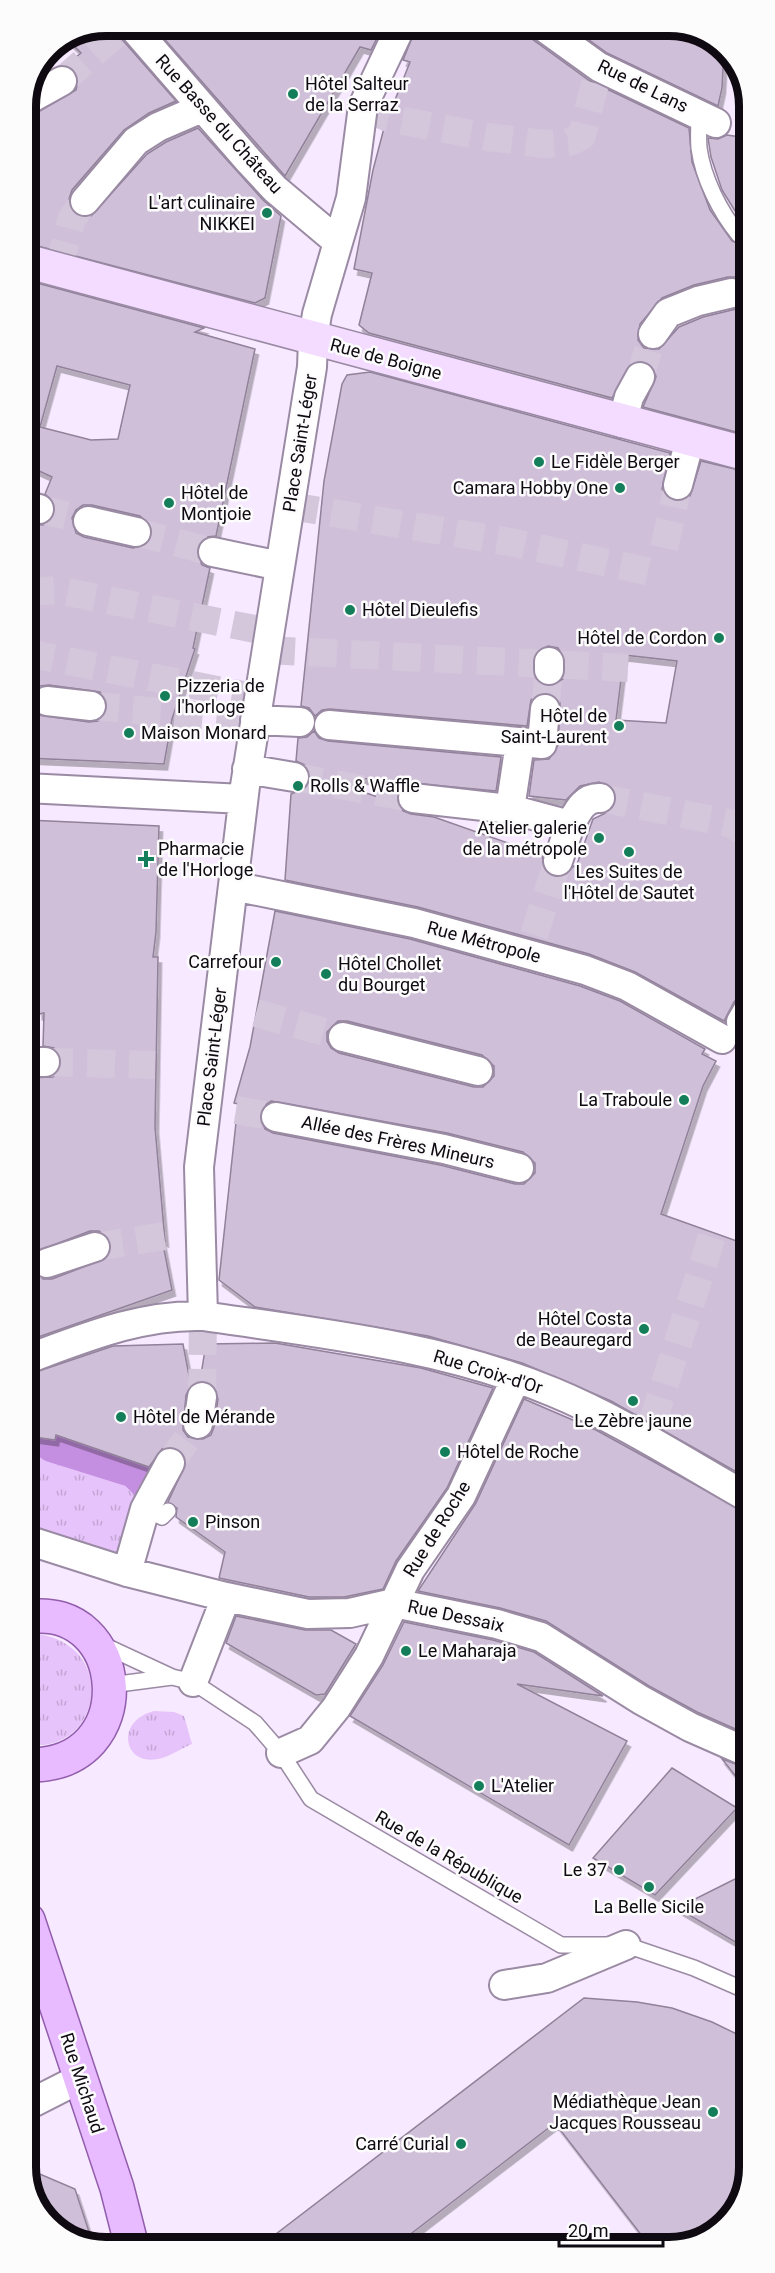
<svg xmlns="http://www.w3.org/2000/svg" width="775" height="2273" viewBox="0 0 775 2273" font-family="Roboto,sans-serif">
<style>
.grass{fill:url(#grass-tufts)}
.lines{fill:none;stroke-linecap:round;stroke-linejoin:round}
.canal{stroke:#c58fe1;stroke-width:36}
.building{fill:#d0bfd9;stroke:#918199;stroke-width:1.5;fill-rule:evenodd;filter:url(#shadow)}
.street-tunnel{stroke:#d4c7db;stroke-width:28;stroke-dasharray:28 14;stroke-linecap:butt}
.lane-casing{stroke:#9a8aa3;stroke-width:18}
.street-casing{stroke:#9a8aa3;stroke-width:32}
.secondary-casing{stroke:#9a8aa3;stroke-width:36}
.primary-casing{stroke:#925eac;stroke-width:36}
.lane{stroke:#fff;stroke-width:15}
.street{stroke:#fff;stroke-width:28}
.secondary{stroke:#f3dcff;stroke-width:33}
.primary{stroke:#e8baff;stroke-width:33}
.poi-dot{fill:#137e59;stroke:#fcfcfc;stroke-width:2}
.labels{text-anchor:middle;stroke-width:5;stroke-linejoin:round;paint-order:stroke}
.poi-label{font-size:18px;fill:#0f0912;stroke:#fcfcfc;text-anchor:start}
.street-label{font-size:18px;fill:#0f0912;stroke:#fcfcfc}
.rim{fill:none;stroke:#0f0912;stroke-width:8}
</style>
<defs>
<pattern id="grass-tufts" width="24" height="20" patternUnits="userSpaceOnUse" patternTransform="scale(1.5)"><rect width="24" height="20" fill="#e6c3fa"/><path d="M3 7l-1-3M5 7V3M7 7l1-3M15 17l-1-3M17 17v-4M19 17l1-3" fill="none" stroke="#c4a6d5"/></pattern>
<filter id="shadow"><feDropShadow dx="3.5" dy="6" stdDeviation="0" flood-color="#0004"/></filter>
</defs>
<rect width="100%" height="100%" fill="#f7e9ff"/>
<path class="grass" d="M39,1445L132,1476L144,1488L121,1559L39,1532L27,1525V1467Z
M39,1634C122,1649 98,1756 28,1744V1635Z
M154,1711L174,1712L184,1716L192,1744C182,1748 169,1757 158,1759C123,1766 115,1721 154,1711Z"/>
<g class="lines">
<path class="canal" d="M52,1444L135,1470L146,1481"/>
</g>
<path class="building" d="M106,26H116L120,37L176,101L149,113L124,130L72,190L69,199L70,207L81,217L91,216L147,154L166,142L198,128L263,200L281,216L265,298L255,303L26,243V119L76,90L78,82L77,74L66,65L81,53L69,41Z
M153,26H383L371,50L360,47L285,176Z
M417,26H526L532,39L590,81L689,128L692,162L710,210L732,241L740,245L747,240V287L737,277H728L694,285L662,298L640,324L638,340L644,348L659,349L679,327L703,317L736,309L747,299V435L643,407L656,377L654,368L647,362L639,361L631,363L612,398L369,333L359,325L372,273L354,269L373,170L389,109L391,110L410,62L403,60Z
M570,26H674L722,45L724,49L722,88L718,106L607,53Z
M727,135L747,138V230L722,190L711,157L708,138L718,139Z
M26,280L204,328L195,332L255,349L216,536L207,537L197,548L198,558L202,565L210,568L193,648L195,649L172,719L164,764L26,758V539L33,524L43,525L51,520L55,505L45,494L52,477L26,465ZM57,366L130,385L118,439L91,440L40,427ZM83,505H92L140,516L152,527V536L148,544L133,548L84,537L76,533L72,518L76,510ZM49,685L100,692L106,700L105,715L98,721L89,722L38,715L32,707L31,699L40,686Z
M370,372L670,453L662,489L667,497L674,501H683L690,496L701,461L747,472L748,988L734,1002L724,1021L635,972L589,954L418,907L285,880L291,794L306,788L310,779L305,765L296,761L298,738L307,737L314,731L319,738L328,741L501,757L496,791L348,777L346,786L398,804L403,811L411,814L434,817L542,855L545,871L553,877H562L574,866L576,867L593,819L610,811L616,798L613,788L599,782L580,786L566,800L529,796L534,760L549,759L558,745L560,703L555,696L547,693L539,694L531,700L527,726L330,709L322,710L315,716L309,708L301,706L324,481L342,384L347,375ZM548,646L558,648L566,662L563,679L550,686L540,684L532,670L535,653ZM624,655L677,661L666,723L616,720Z
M27,820L159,826L156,932L153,957H158L155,1127L165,1241L162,1239L172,1290L27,1341V1078L53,1077L60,1070L61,1061L54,1048L43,1046L44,1013L39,1014L36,985H32V956H27ZM90,1231H99L110,1241L111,1250L107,1258L52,1279H43L36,1275L31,1260L35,1252Z
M275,911L410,939L580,986L620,1001L705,1049L702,1054L716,1061L703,1086L661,1214L748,1245L749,1479L611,1401L522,1363L428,1336L255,1307L219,1280L238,1104L234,1103L250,1047ZM338,1021H347L482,1055L494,1066V1076L483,1087H474L339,1053L331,1048L327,1041V1032ZM271,1101L447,1133L523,1152L535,1163V1173L524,1184H515L440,1165L273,1133L265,1129L260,1114L264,1106Z
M275,1343L421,1368L493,1388L447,1488L396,1561L383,1589L344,1597H309L219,1578L225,1552L176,1517L177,1508L168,1502L186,1463L184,1455L178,1449L170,1447L162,1449L149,1467L56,1435L55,1440L27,1436V1375L113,1346L183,1344L191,1386L186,1395L183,1430L188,1437L203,1439L211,1435L214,1427L218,1399L213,1384L200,1381L206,1344Z
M524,1399L596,1430L749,1514V1735L697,1712L649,1686L546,1621L500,1608L418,1591L476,1503Z
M236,1616L305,1630H331L356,1644L325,1694L316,1695L226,1643Z
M404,1622L493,1640L534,1652L603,1696L517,1684L627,1741L569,1845L350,1716L383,1665Z
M722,1759L749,1769V1793Z
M672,1768L737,1808L655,1895L593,1858Z
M749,1872V1950L677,1908Z
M584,1998L637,2002L672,2008L712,2022L749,2040V2167L733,2216L689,2245H649L555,2123L395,2246L259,2247Z
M28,2169L75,2189L93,2244L53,2228L28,2187Z"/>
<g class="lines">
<path class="street-tunnel" d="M62,81L121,29
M363,106L388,118L488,137L544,144L570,142L582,136L599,67
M58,269L72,218L85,201
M640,377L653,334
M290,506L510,542L651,572
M39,509L88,521
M136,532L213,552
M664,548L678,485
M26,592L57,590L270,632
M267,650L628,668
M26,653L259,698
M26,698L47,701
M91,706L255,720
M545,709L549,670
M294,777L413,798
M600,798L729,823L748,834
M534,935L558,861
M256,1013L343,1037
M45,1062L155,1065
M236,1110L276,1117
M95,1247L165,1236
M27,1267L47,1263
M202,1397L203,1316
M652,1424L713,1233
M170,1463L198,1424"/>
<g class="lane-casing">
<path id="lane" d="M699,114C699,125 698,137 699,148C703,178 720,212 739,235
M145,1509L162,1517L168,1511
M101,1644L172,1677L193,1682L255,1723L281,1753L311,1799L561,1945H626L694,1968L749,1992
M111,1685L172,1677"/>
</g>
<g class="street-casing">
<path id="street" d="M132,26L249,161L275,189L338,242
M542,26L599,67L716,123
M26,101L62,81
M85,201L136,141L158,127L202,108
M653,334L668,313L698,301L732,293
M622,423L629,397L640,377
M678,485L690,440
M26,509L28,506L39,509
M88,521L136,532
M213,552L280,566
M549,670V662
M47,701L91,706
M255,720L300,722
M329,725L542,744L545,709
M247,769L294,777
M26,788L243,799
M413,798L510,809L570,825C577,813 583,797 600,798
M510,809L520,743
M558,861L570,825
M233,886L414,923L585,970L627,986L722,1039
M741,1022L748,1010
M343,1037L478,1071
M27,1062H45
M276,1117L444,1149L519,1168
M47,1263L95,1247
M203,1316L199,1167L245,786L312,367L313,339L317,314L351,198L363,106L401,26
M27,1359C84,1338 141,1314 203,1316C320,1333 442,1346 553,1392C621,1420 685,1462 749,1498
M198,1424L202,1397
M27,1540L127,1572L226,1597
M127,1572L145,1509L170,1463
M193,1682L226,1597L308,1614L350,1613L394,1603L497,1624L541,1637L641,1700L690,1727L749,1753
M281,1753L310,1740L336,1708L369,1656L410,1570L461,1496L516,1378
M504,1985L547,1978L626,1945
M28,2105L81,2078"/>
</g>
<g class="secondary-casing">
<path id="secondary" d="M26,261L747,454"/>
</g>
<g class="primary-casing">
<path id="primary" d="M27,1617C129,1601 144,1767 28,1765
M28,1920L117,2188L132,2247"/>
</g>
<use href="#lane" class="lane"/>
<use href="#street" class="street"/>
<use href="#secondary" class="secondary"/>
<use href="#primary" class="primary"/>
</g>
<g class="poi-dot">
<circle cx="293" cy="94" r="6"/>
<circle cx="267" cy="213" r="6"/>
<circle cx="539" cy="462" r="6"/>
<circle cx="620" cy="488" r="6"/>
<circle cx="169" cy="503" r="6"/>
<circle cx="350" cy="610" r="6"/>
<circle cx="719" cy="638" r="6"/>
<circle cx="165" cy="696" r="6"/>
<circle cx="619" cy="726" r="6"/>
<circle cx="129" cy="733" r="6"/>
<circle cx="298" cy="786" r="6"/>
<circle cx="599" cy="838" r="6"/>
<circle cx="629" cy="852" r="6"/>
<path d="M143 850h6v6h6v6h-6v6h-6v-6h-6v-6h6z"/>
<circle cx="276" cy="962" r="6"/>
<circle cx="326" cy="974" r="6"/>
<circle cx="684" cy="1100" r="6"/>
<circle cx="644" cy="1329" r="6"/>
<circle cx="633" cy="1401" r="6"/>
<circle cx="121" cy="1417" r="6"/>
<circle cx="445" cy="1452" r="6"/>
<circle cx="193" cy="1522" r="6"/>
<circle cx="406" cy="1651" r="6"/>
<circle cx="479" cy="1786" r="6"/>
<circle cx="619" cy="1870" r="6"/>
<circle cx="649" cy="1887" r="6"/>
<circle cx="713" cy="2112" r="6"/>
<circle cx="461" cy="2144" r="6"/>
</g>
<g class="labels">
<g class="poi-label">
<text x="305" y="90">Hôtel Salteur<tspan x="305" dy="21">de la Serraz</tspan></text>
<text x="255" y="209" text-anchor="end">L'art culinaire<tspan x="255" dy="21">NIKKEI</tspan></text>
<text x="551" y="468">Le Fidèle Berger</text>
<text x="608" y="494" text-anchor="end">Camara Hobby One</text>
<text x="181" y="499">Hôtel de<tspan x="181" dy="21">Montjoie</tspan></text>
<text x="362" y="616">Hôtel Dieulefis</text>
<text x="707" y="644" text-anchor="end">Hôtel de Cordon</text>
<text x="177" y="692">Pizzeria de<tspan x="177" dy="21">l'horloge</tspan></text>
<text x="607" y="722" text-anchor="end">Hôtel de<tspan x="607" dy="21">Saint-Laurent</tspan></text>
<text x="141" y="739">Maison Monard</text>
<text x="310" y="792">Rolls &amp; Waffle</text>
<text x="587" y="834" text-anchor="end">Atelier galerie<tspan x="587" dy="21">de la métropole</tspan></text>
<text x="158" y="855">Pharmacie<tspan x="158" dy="21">de l'Horloge</tspan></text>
<text x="629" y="878" text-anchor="middle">Les Suites de<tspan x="629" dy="21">l'Hôtel de Sautet</tspan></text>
<text x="264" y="968" text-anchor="end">Carrefour</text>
<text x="338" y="970">Hôtel Chollet<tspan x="338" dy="21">du Bourget</tspan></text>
<text x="672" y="1106" text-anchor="end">La Traboule</text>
<text x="632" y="1325" text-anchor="end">Hôtel Costa<tspan x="632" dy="21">de Beauregard</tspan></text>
<text x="133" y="1423">Hôtel de Mérande</text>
<text x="633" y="1427" text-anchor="middle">Le Zèbre jaune</text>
<text x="457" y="1458">Hôtel de Roche</text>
<text x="205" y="1528">Pinson</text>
<text x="418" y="1657">Le Maharaja</text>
<text x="491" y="1792">L'Atelier</text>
<text x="607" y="1876" text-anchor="end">Le 37</text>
<text x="649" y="1913" text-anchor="middle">La Belle Sicile</text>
<text x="701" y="2108" text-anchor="end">Médiathèque Jean<tspan x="701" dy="21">Jacques Rousseau</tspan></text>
<text x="449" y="2150" text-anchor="end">Carré Curial</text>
</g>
<g class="street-label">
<text transform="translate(643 86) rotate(26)" y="6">Rue de Lans</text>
<text transform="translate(219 124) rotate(48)" y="6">Rue Basse du Château</text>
<text transform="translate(386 359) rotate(15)" y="6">Rue de Boigne</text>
<text transform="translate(300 443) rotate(-81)" y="6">Place Saint-Léger</text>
<text transform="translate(484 942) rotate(15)" y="6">Rue Métropole</text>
<text transform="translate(212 1057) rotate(-83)" y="6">Place Saint-Léger</text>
<text transform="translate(398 1142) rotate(12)" y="6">Allée des Frères Mineurs</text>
<text transform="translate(488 1372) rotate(17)" y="6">Rue Croix-d'Or</text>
<text transform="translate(437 1529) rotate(-58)" y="6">Rue de Roche</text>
<text transform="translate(456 1616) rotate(12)" y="6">Rue Dessaix</text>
<text transform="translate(449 1857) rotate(30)" y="6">Rue de la République</text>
<text transform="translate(82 2083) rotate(72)" y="6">Rue Michaud</text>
</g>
</g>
<path d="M0 0H775V2273H0ZM106 36H669A70 70 0 0 1 739 106V2167A70 70 0 0 1 669 2237H106A70 70 0 0 1 36 2167V106A70 70 0 0 1 106 36Z" fill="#fcfcfc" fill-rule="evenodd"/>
<path class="rim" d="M106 36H669A70 70 0 0 1 739 106V2167A70 70 0 0 1 669 2237H106A70 70 0 0 1 36 2167V106A70 70 0 0 1 106 36Z"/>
<path d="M559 2237v9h104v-9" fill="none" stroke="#0f0912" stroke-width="3"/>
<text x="568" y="2237" font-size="18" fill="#0f0912" stroke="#fcfcfc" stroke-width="4.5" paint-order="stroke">20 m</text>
</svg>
